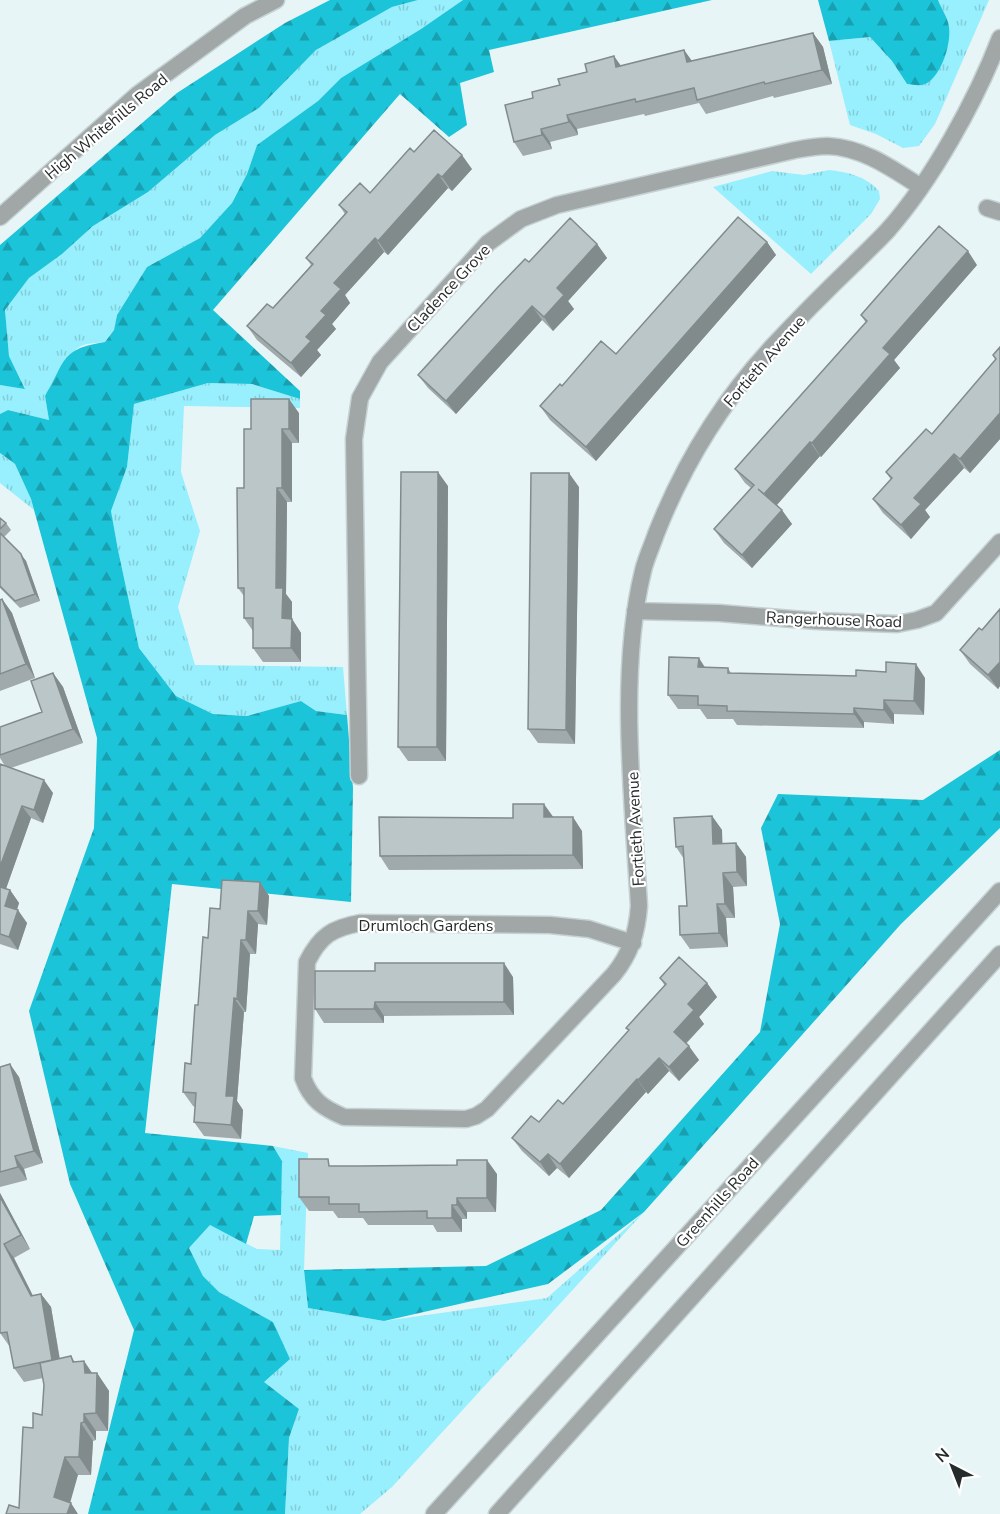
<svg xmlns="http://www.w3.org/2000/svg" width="1000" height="1514" viewBox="0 0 1000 1514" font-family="'Nunito Sans',sans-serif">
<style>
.grass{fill:url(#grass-tufts)}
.forest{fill:url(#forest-firs)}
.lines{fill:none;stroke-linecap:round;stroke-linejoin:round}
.minor-casing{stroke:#c5d1d2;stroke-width:19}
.tertiary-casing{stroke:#c5d1d2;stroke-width:19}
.minor{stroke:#a1a7a7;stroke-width:16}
.tertiary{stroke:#a1a7a7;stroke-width:16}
.wall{fill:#a0aaac}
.shaded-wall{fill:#828b8c}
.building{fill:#bac6c8;stroke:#828b8c;stroke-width:1.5}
.labels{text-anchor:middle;stroke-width:4.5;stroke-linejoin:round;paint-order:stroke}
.street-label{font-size:16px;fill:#262b2c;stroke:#fff}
</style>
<defs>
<pattern id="grass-tufts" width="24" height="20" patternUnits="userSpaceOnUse" patternTransform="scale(1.5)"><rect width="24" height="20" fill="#98effd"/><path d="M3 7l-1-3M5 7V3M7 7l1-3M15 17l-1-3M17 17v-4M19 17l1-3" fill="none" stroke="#83cdd9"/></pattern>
<pattern id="forest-firs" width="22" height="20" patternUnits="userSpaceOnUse" patternTransform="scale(1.5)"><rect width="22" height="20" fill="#1bc4d9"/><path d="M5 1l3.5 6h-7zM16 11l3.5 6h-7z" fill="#189fb0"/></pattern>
</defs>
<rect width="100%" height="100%" fill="#e8f5f6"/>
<path class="grass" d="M418,0H463L421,29L341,78L318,101L257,145L247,174L232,203L200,238L147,267L117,315L114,330L105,342C98,343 87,343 81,346C62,358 56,379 45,396L49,420L8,410L0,414V385L25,388L9,356L5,310L29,278L62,254L93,226L148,192L215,135L259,108L316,50L392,7Z
M938,0H989L935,124L919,146L903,148L876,134L850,125L829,41L870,37L892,61L907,84L949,26Z
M829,170C847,172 866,176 879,191L880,199L871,214L811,274L713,187L772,171L804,175Z
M208,383L252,384L300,399V408L184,406L181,472L200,531L178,607L195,665L343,667L347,715L316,711L301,701L247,716L213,714L176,696L139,648L118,550L111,511L127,467L134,404Z
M0,453L15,464L31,499L34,510L0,483Z
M273,1146L308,1153L304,1270L308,1308L384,1321L547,1298L644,1212L392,1487L360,1514H285L289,1438L299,1409L263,1382L273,1322L219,1292L203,1276L189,1248L210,1225L257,1249L280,1250L282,1161Z"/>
<path class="forest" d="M330,0H418L392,7L316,50L259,108L215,135L148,192L93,226L62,254L29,278L5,310L9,356L25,389L0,385V245L177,93L285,23Z
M463,0H712L489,50L494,72L460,83L467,125L449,137L400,94L213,310L300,391V399L252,384L208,383L134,404L127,467L111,511L118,550L139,648L176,696L213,714L247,716L301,701L316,711L347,715L353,788L351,902L172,884L145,1133L273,1146L282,1161L281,1215L254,1216L246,1244L210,1225L189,1248L203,1276L219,1292L273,1322L290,1359L264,1382L299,1409L289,1438L285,1514H88L134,1330L70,1184L29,1011L94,828L97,738L31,499L15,464L0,453V414L8,410L49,420L45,396C66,362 59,349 105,342L114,330L117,315L147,267L200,238L232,203L247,174L257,145L318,101L341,78L421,29Z
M818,0H938C941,8 948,18 949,27C951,43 943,70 930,81C923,87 916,85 907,84L892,61L870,37L829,41Z
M1000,750V828L901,924L644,1212L548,1284L384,1321L308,1308L304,1270L486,1266L601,1210L760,1032L780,924L761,828L778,794L923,800Z"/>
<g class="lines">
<g class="minor-casing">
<path id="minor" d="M987,208L1000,212
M635,611L719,613L817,621L897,624L917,620L936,613L1000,542
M359,776L354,439L360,398L380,362L488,243L521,219L557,205L795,150C806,148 817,146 828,146C864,148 891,168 921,187
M633,943L589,929L550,925L360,923C332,928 320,936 307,962L303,1078C311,1100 323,1108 344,1117L466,1119L476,1116L487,1109L614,974C631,953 637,932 639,906C633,801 618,673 643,571C646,558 652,546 656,534C683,465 723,400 773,346C799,318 826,291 853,265C865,253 877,242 888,230C932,180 976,101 1000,38"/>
</g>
<g class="tertiary-casing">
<path id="tertiary" d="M0,217L137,95L245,16L276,0
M434,1514L1000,891
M497,1514L1000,954"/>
</g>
<use href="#minor" class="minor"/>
<use href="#tertiary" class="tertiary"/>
</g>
<path class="wall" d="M813,33L823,47L832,84L774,98L773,96L706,114L699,103L645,116L644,114L577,129L578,135L550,142L552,149L523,156L514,142L533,98L560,85L621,66L684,50L692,61Z
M414,152L472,169L452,191L448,188L388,255L384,252L345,295L350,303L332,324L336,329L317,350L321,355L301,377L257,340L247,326L273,308L311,265L306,258L345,214L339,205L370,193Z
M767,242L776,255L596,461L550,420L540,406L562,386L616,354Z
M597,244L607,258L568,301L574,309L553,331L542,320L456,414L428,388L418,375L529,262Z
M977,265L894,360L900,368L821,457L820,456L777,505L792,524L752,568L724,543L714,529L751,488L745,483L735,469L866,323L861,315Z
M1000,347V439L970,473L964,468L925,510L930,517L911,539L883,513L873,499L891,480L886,472L932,434L996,360L993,355Z
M299,413V443H292V502H287L286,594L292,602V619L301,633V662H263L253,648V631L244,618V596L238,588L251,429Z
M448,486L446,761H408L398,747Z
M579,487L575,744L538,743L528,729Z
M0,518L6,523L11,530L4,537L26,561L40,601L20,608L0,588Z
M2,599L12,613L35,678L0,691V600Z
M1000,609V686L998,689L970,664L960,650L982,630Z
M705,667L728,668L731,673L925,678L924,715L894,714V724L864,722V728L737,725L733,719H707L700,709H678L668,695Z
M53,673L63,687L83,743L11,768L53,793L43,823L31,818L6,889L10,890L19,903L17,910L27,923L18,950L0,944V764L5,766L0,758V755L42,712Z
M712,816L722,830V844L736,843L746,857L747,886L733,887L735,918H726L728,947L690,949L680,935L687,906L684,859L676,847Z
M553,817L582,831L583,869L389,870L380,856L513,818Z
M260,882L269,896L267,925L258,924L256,954H250L246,1012H244L237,1101L243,1110L241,1139L204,1136L194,1122L195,1107L193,1106L183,1092L191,1064L198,1005L208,938Z
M513,977L514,1015L384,1016V1023H324L315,1009Z
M660,978L707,983L717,997L699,1017L704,1024L686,1044L699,1060L679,1081L669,1071L648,1094L646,1092L569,1178L557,1168L549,1176L522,1151L512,1138L539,1122L563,1104L629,1031L626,1028L665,986Z
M0,1067L19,1077L43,1163L24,1169L27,1180L0,1187Z
M333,1166L497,1174L496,1212H467V1219H462V1232H437L433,1225H368L363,1218H338L333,1211H309L299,1197Z
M0,1193L30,1249L14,1258L33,1296L41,1294L51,1307L60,1359L71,1356L75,1362L84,1361L92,1373H97L109,1391L108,1431H96V1440L93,1441L91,1475H78L19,1508L33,1428L42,1415L44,1385L43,1378L24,1382L14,1368L10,1347L0,1333Z"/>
<path class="shaded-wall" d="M813,33L823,47L832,84L822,70Z
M684,50L694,64L687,62Z
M614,56L624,70L616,67Z
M567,115L577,129L578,135L569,122Z
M541,129L550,142L552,149L542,135Z
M462,155L472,169L452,191L442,177Z
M438,174L448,188L388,255L378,241Z
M375,238L384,252L345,295L350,303L332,324L336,329L317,350L321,355L301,377L291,363L321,311L334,283Z
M767,242L776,255L596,461L586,447Z
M597,244L607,258L568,301L574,309L553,331L544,317L557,288Z
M968,251L977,265L894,360L900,368L821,457L812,443L883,348Z
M532,306L542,320L456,414L446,401Z
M289,399L299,413V443L289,429Z
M1000,413V439L970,473L960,459Z
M282,429L292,443V502L282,488Z
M810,442L820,456L774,508L764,494Z
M954,454L964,468L925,510L930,517L911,539L901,525L914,498Z
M438,472L448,486L446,761L437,747Z
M569,473L579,487L575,744L566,730Z
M277,488L287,502L286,594L292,602V619L301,633V662L291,648L282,618L276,588Z
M782,510L792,524L752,568L742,555Z
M21,554L26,561L40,601L35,594Z
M2,599L12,613L35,678L26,664Z
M699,658L708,672L698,667Z
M1000,662V686L998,689L988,675Z
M916,664L925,678L924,715L914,701Z
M53,673L63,687L83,743L73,729Z
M884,700L894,714V724L884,710Z
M854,708L864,722V728L854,714Z
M44,780L53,793L43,823L34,810Z
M544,804L554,818L544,817Z
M22,806L31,818L3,897L0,893V867Z
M712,816L722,830L723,858L713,844Z
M573,817L582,831L583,869L573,855Z
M736,843L746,857L747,886L737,872Z
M723,873L733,887L735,918L725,904Z
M260,882L269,896L267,925L258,911Z
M10,890L19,903L14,918L5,906Z
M717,904L726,918L728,947L719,933Z
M18,910L27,923L18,950L9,937Z
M248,911L258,924L256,954L246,940Z
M241,940L250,954L246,1012L237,999Z
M504,963L513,977L514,1015L504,1002Z
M707,983L717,997L699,1017L704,1024L683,1046L674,1032L688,1004Z
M234,998L244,1012L237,1101L243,1110L241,1139L231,1125L226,1096Z
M375,1002L384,1016V1023L374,1009Z
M689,1046L699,1060L679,1081L669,1067Z
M659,1058L669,1071L648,1094L638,1080Z
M10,1064L19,1077L43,1163L34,1151Z
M637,1079L646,1092L569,1178L560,1164Z
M548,1154L557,1168L549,1176L540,1162Z
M15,1156L24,1169L27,1180L18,1167Z
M487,1160L497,1174L496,1212L487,1198Z
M0,1193L30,1249L21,1235L0,1197Z
M457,1198L467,1212V1219L457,1205Z
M452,1205L462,1219V1232L452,1218Z
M4,1244L14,1258L40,1310L31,1296Z
M41,1294L51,1307L62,1374L52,1360Z
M84,1361L96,1379L97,1373L109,1391L108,1431L96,1413L85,1373Z
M84,1414L96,1431V1440L84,1422Z
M81,1423L93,1441L91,1475L79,1457Z
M65,1457L78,1475L67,1514L54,1497Z
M71,1503L78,1514H67Z"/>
<path class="building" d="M813,33L822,70L765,84L764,82L697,100L694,88L636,102L635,99L567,115L569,122L541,129L542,135L514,142L505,105L533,98L532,92L560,85L558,79L587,72L585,64L614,56L616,67L684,50L687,62Z
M434,130L462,155L442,177L438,174L378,241L375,238L334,283L341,289L321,311L326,315L306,337L311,341L291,363L247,326L267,304L273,308L313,264L306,258L347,212L339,205L360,183L370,193L410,148L414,152Z
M738,217L767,242L586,447L540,406L560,384L562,386L601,341L616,354Z
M570,218L597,244L557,288L564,295L544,317L532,306L446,401L418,375L498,287L525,259L529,262Z
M939,226L968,251L883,348L890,354L812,443L810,442L764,494L758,489L782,510L742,555L714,529L754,485L735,469L867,321L861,315Z
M1000,347V413L960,459L954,454L914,498L921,504L901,525L873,499L892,478L886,472L926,429L932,434L996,359L993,355Z
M251,399H289V429H282V488H277L276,588H283L282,618L292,619L291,648H253V618H244V588H238L237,488H244V429H251Z
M401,472H438L437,747H398Z
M531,473H569L566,730L528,729Z
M0,518L6,523L0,529Z
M0,533L21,554L35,594L15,601L0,586Z
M2,599L26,664L0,674V600Z
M1000,609V662L988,675L960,650L979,628L982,630Z
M669,657L699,658L698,667L728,668V673L856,676V670L886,672V662L916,664L914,701L884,700V710L854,708V714L727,711V706L698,705V696L668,695Z
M53,673L73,729L0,755V727L42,712L31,681Z
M0,764L44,780L34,810L22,806L0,867Z
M513,804H544V817H573V855L380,856L379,817L513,818Z
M712,816L713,844L736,843L737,872L723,873L725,904H717L719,933L680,935L679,906H687L685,875L683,846L676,847L674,818Z
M222,880L260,882L258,911H248L246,940H241L237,999L234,998L226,1096H234L231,1125L194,1122L196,1093L183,1092L185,1063L191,1064L195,1005H198L203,937L208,938L210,908L220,909Z
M0,887L10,890L5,906L18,910L9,937L0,934Z
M679,957L707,983L688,1004L694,1010L674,1032L689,1046L669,1067L659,1058L638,1080L637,1079L560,1164L548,1154L540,1162L512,1138L531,1116L539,1122L558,1100L563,1104L629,1030L626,1028L666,984L660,978Z
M375,963H504V1002H375L374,1009H315V971H375Z
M10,1064L34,1151L15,1156L18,1167L0,1172V1067Z
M299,1159H328L329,1166H359L457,1165V1160H487V1198H457V1205H452V1218H427V1211L359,1212V1204H329V1197H299Z
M0,1197L21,1235L4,1244L31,1296L41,1294L52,1360L14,1368L7,1332L0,1333Z
M71,1356L73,1362L84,1361L85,1373H97L96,1413L84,1414V1422L81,1423L79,1457H65L54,1497L71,1503L67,1514H6L9,1505L19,1508L23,1427L33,1428V1413L42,1415L44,1385L40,1363Z"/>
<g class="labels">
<g class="street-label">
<text transform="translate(106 126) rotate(-40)" y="6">High Whitehills Road</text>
<text transform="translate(448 288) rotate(-47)" y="6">Cladence Grove</text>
<text transform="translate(764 361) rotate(-49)" y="6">Fortieth Avenue</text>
<text transform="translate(834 619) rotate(2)" y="6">Rangerhouse Road</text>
<text transform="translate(635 829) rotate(-93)" y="6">Fortieth Avenue</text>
<text x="426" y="931">Drumloch Gardens</text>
<text transform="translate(717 1202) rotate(-48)" y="6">Greenhills Road</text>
</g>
</g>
<g transform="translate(952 1466) rotate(318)" stroke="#ffffff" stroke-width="4.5" paint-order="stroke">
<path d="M0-4.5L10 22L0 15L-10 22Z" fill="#262b2c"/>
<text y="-9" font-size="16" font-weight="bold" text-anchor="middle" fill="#262b2c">N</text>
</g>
</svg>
